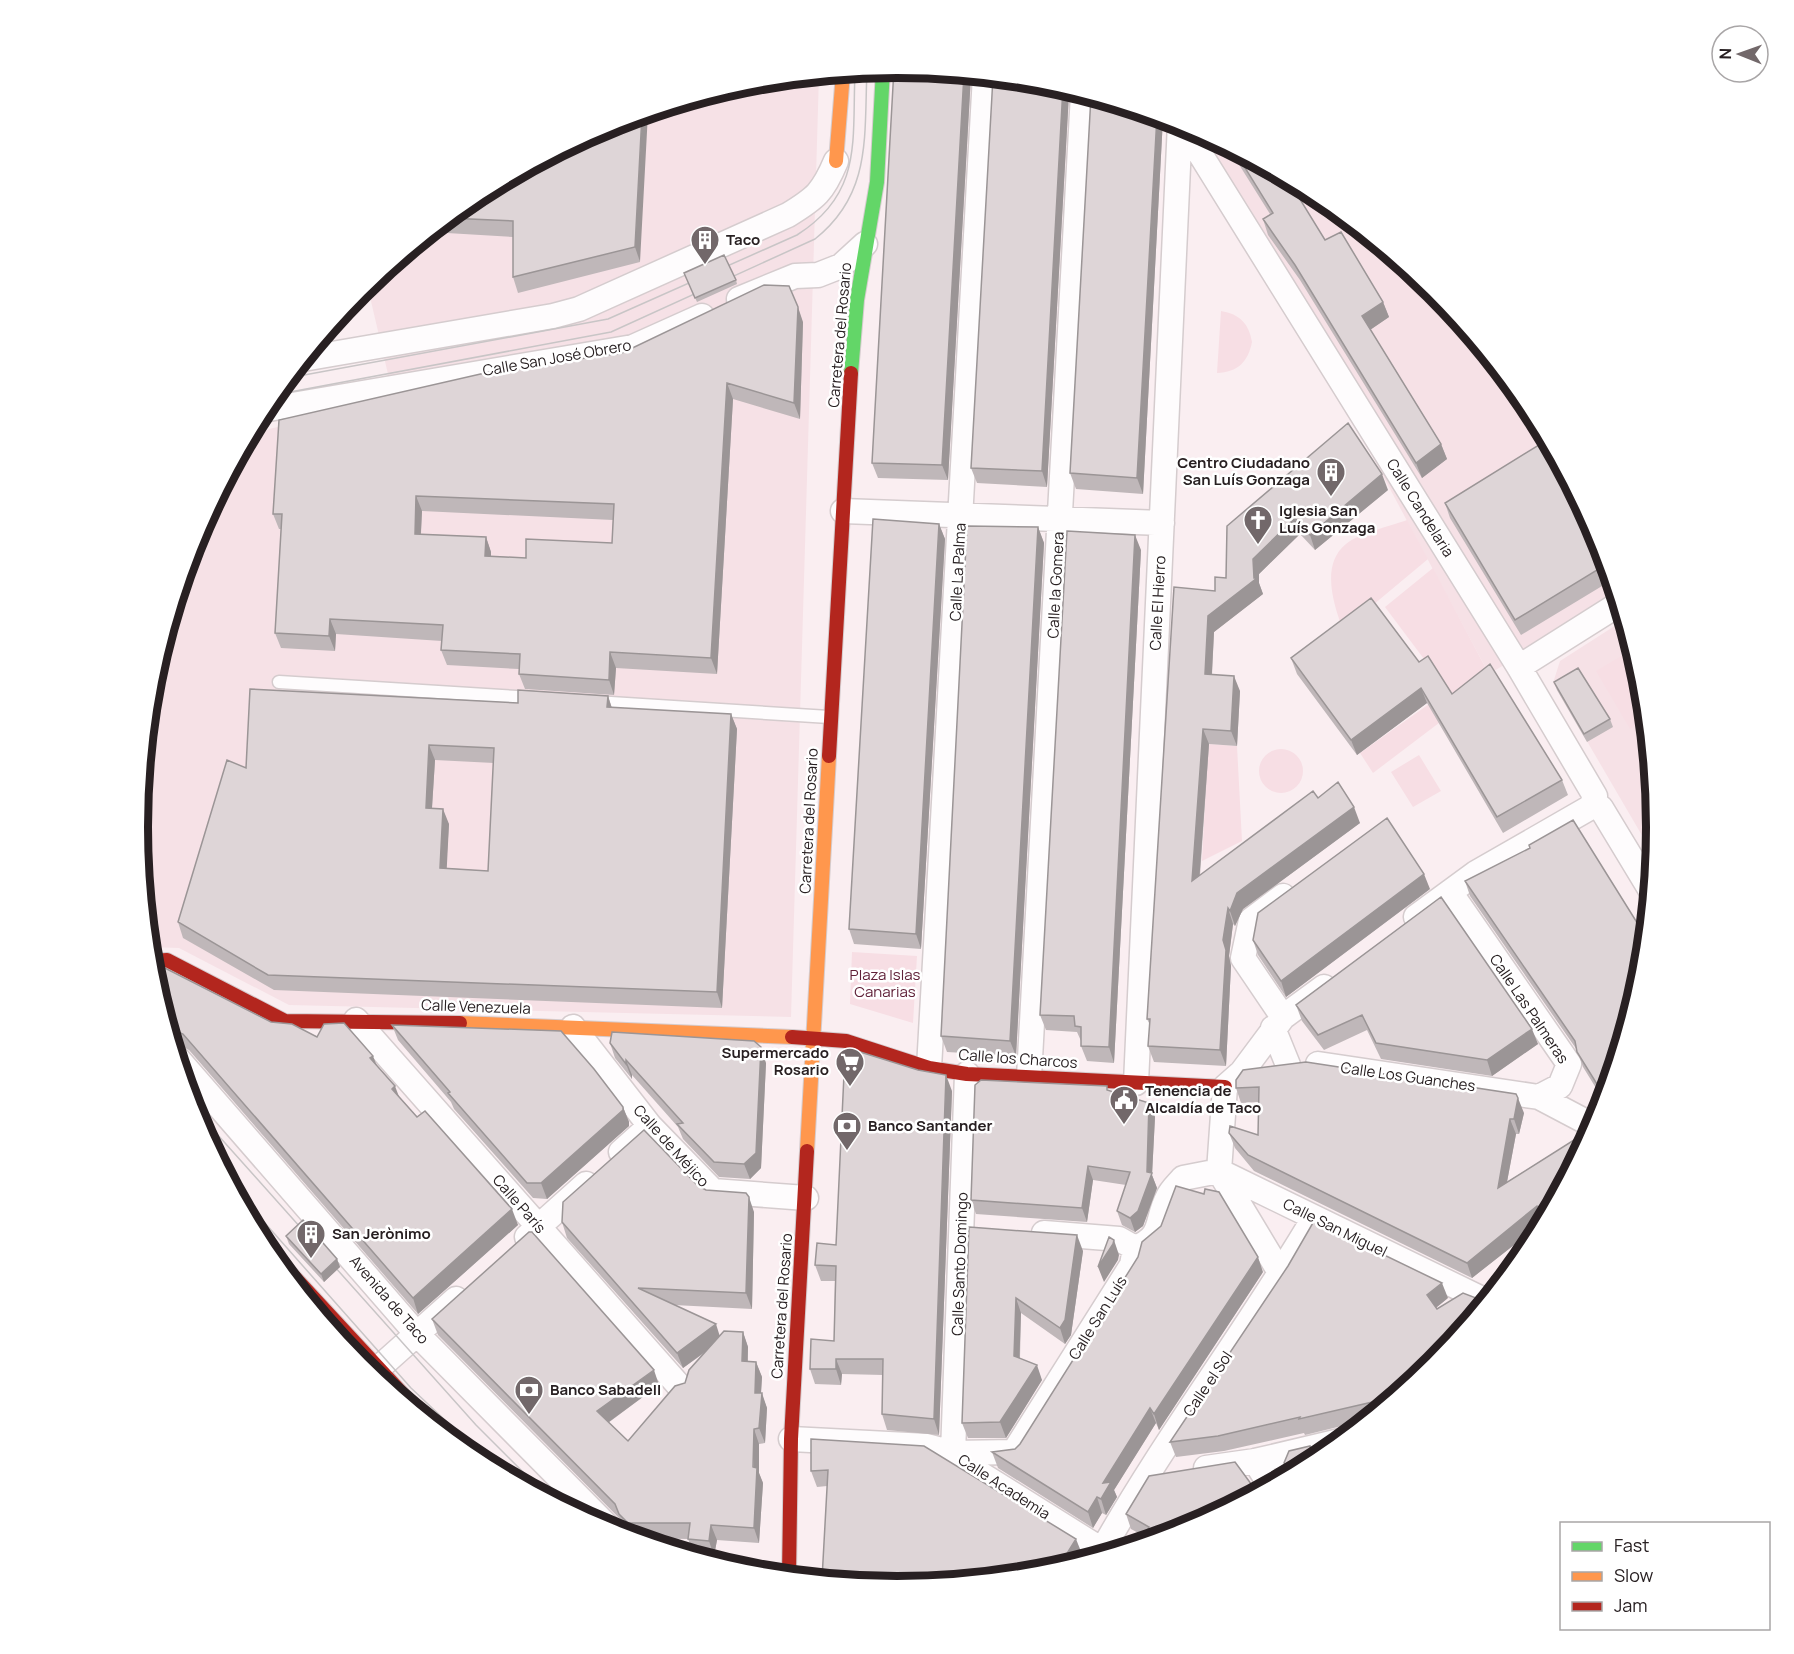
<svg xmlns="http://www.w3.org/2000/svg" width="1794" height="1654" viewBox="0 0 1794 1654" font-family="Manrope,sans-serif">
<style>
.built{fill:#f6e1e6}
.green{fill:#f7dee4}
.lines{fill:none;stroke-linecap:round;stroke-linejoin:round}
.lane-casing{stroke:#d5ccce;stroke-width:15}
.street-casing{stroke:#d5ccce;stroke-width:27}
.fast-casing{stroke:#d5ccce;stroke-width:16}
.slow-casing{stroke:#d5ccce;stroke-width:16}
.jam-casing{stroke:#d5ccce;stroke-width:16}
.lane{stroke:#fefcfd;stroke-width:12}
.street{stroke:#fefcfd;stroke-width:24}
.fast{stroke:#63d668;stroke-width:14}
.slow{stroke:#ff974d;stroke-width:14}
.jam{stroke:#b3261e;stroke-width:14}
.tram{stroke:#c8c5c6;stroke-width:1.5}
.wall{fill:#bfb7b9;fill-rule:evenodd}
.shaded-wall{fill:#9b9596}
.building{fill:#ded5d7;stroke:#9b9596;stroke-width:1.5;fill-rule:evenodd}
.labels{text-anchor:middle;stroke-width:5;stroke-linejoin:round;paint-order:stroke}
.poi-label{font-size:15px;font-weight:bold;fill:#282022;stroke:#fff;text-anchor:start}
.street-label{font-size:15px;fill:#282022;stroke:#fff}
.park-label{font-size:15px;fill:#602138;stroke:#fff}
.rim{fill:none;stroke:#282022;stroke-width:8}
</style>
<rect width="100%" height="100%" fill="#faeef1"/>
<path class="built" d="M819,75L791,1017L289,1005L179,948L149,947L138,827L152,678L195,536L248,439L269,429L394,400L367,284L475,195L607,125L749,82Z
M1199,132L1319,196L1434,290L1529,405L1599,537L1617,596L1489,674Z
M1624,620L1642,679L1656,827L1654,856L1553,683L1560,661Z"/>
<path class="green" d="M362,288L366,305L343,311L360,290Z
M1221,311C1240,314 1249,324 1252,342C1248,362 1238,372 1217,373Z
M1407,520L1428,559L1343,630C1334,605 1320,565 1346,544C1359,533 1391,526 1407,520Z
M1433,568L1493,682L1373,773L1360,753L1446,692L1433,671L1385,607Z
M1633,649L1642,679L1646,719L1630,729L1596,671Z
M1208,744L1237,746L1242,841L1202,861Z
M1259 771a22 22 0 1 1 44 0a22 22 0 1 1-44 0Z
M1419,755L1441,791L1413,807L1391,772Z
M852,952L917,956L913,1023L850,1004Z"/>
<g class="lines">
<g class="lane-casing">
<path id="lane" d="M279,682L533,698
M595,702L829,717"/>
</g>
<g class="street-casing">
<path id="street" d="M1181,123L1519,667L1595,796L1591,807
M739,299L795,276L818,275L841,266L865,244
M303,359L553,316L579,309L788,215C816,198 823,192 836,161
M263,410L633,347L702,316
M843,511L1162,523
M1519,667L1619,604
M1591,807L1601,808L1650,889
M1450,892L1569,1064L1560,1086L1539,1097
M1416,917L1476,873L1591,807
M1283,1017L1243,958L1251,920L1283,896
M356,1020L681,1388
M573,1027L650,1126L713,1191L806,1198
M1273,1028L1288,1065
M178,1059L416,1333L611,1530
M1318,1064L1539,1097L1594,1126
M929,1068L985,76
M1029,1077L1083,94
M1136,1083L1180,123
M621,1152L650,1126
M1219,1171L1225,1087L1242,1072L1283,1017L1324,987
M1219,1171L1486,1301
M1219,1171L1281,1274
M1044,1233L1119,1239L1135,1248
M527,1237L586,1184
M1135,1248C1165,1236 1155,1221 1168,1197C1171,1190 1178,1184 1183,1178L1219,1171
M372,1374L456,1299
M791,1439L927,1446L953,1453L974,1470L1102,1550
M953,1453L967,1074
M953,1453L1014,1452L1132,1265L1135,1248
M1255,1461L1270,1485
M1206,1468L1255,1461L1340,1441
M1099,1556C1164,1439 1246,1333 1314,1218"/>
</g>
<g class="fast-casing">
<path id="fast" d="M851,373L857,300L877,182L883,69"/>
</g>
<g class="slow-casing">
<path id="slow" d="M836,161L843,73
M460,1023L792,1037
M807,1151L829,756"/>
</g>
<g class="jam-casing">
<path id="jam" d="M829,756L851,373
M151,961L167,960L285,1021L460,1023
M792,1037L846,1041L929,1068L967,1074L1225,1087
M261,1241L423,1416
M789,1576L791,1439L807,1151"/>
</g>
<use href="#lane" class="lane"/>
<use href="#street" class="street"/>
<use href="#fast" class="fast"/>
<use href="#slow" class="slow"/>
<use href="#jam" class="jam"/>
<path class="tram" d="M288,378L608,319L797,235C863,193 852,141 855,72
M274,395L611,332L815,239C872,194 864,136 867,70
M191,1105L309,1237
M233,1187L411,1388L499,1471
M326,1257L476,1425L548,1497"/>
</g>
<path class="wall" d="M894,68L971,75L948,480L878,478L872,463Z
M1046,82L1071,90L1069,93L1047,487L977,483L971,468Z
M1091,96L1163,118L1143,494L1076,489L1070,473Z
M607,125L640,262L518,293L513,277V237L430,232L475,195Z
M1211,138L1287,178L1325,240L1383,302L1389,317L1370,330L1441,444L1447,459L1422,478L1300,280L1268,235L1263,219L1270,214L1228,147L1221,154Z
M684,273L736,280L737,284L697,302Z
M803,322L800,419L733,399L717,674L616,668L614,695L525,689L519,674V669L447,665L441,650L442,641L336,634L335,651L281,648L275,633L281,529H279L273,514L622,353ZM422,511L613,520L612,543L526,558L491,556V552L486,537L421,534Z
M1388,490L1315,550L1300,534L1259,574V583L1263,594L1214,632L1212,675L1240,691L1237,746L1209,744L1200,876L1318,798L1360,823L1243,909L1235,926L1233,924L1229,956L1231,966L1226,1066L1154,1062L1148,1046L1150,1025L1147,1019L1215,591L1226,578L1227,526Z
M1445,503L1599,537L1612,580L1521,635L1450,518Z
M939,524L945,539L921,949L854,944L849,929Z
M1038,527L1044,543L1016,1056L947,1052L941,1036Z
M1141,550L1114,1063L1087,1061L1081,1046V1041L1077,1032L1046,1030L1040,1015Z
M1291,658L1419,662L1452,694L1562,780L1568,795L1503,833L1427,703L1357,755L1297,674Z
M1554,682L1610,719L1613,727L1587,742L1557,690Z
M608,696L612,708L731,714L737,729L722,1008L274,990L183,938L178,922L246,768L518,703ZM435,760L494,763L488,871L446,868L449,824L432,808Z
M1529,845L1642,976L1604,1101L1583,1067L1577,1050L1470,896L1465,881L1530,848Z
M1430,889L1286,997L1258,955L1253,940Z
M1441,897L1538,1044L1492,1076L1381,1059L1367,1030L1324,1050L1302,1021L1296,1005Z
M152,975L377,1066L399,1097L417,1117L518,1225L418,1314L189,1050L180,1045L170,1034Z
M392,1025L623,1107L629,1122V1126L547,1199L533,1198L454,1109L451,1102L398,1040Z
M610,1043L766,1063L761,1168L750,1179L719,1177L683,1139L678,1127L632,1075V1079L615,1058Z
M1236,1080L1524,1113L1519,1134H1516L1507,1182L1593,1128L1543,1222L1472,1278L1254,1171L1235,1148L1229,1133L1258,1135L1259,1102L1241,1103L1236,1088Z
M952,1091L939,1435L887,1430L882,1414L883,1375L842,1374L841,1385L815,1384L810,1369L834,1341L835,1281H821L815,1265L836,1245Z
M1109,1091L1149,1103L1155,1117L1152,1175L1157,1188L1143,1226L1135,1232L1122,1225L1117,1211L1126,1185L1093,1180L1087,1222L976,1214L971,1200Z
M698,1186L754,1212L752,1309L674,1305L720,1336L743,1332L748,1347V1362H756L762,1377L761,1393L767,1408L765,1443L759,1444V1473L763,1483L759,1543L717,1540L714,1556L694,1554L688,1539L638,1538L632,1536L625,1530L621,1520L438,1335L432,1319L659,1385L608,1423L628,1441L685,1383L707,1351L683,1368L567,1238L562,1222Z
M969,1227L1083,1251L1071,1335L1065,1344L1021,1313L1020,1358L1042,1380L1006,1438H968L962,1423Z
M286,1236L337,1259L340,1267L324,1282L289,1244Z
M1263,1272L1159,1430L1156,1423L1114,1490L1117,1497L1106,1515L1102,1513L1093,1528L998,1468L992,1452L1015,1449Z
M1448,1298L1436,1308L1437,1309L1488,1298L1434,1364L1366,1420L1305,1435L1304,1433L1224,1451L1176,1457L1170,1442Z
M811,1439L1082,1554L1077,1562L1045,1572L827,1486L817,1487L811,1471Z
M1310,1446L1315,1461L1289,1475L1284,1463Z
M1257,1492L1144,1536L1131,1529L1126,1514Z"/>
<path class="shaded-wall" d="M964,74L971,75L948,480L942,465Z
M1063,87L1071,90L1069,93L1047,487L1042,471Z
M648,113L640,262L635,247L642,115Z
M1157,116L1163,118L1143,494L1137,478Z
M1216,140L1228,147L1221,154Z
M1383,302L1389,317L1367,332L1362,316Z
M798,307L803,322L800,419L794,403Z
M727,383L733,399L717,674L711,658Z
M1441,444L1447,459L1422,478L1416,463Z
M1382,474L1388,490L1315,550L1310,535Z
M416,496L422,511L420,549L415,534Z
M1295,518L1300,534L1259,574V583L1263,594L1214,632L1211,690L1205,674L1208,616L1254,578L1253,559Z
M939,524L945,539L921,949L916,934Z
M1038,527L1044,543L1016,1056L1010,1041Z
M1135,535L1141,550L1114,1063L1109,1047Z
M486,537L491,552V572L485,556Z
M330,619L336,634L335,651L329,636Z
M610,652L616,668L614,695L609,680Z
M1234,676L1240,691L1237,746L1231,731Z
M1421,688L1427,703L1357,755L1351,740Z
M608,696L613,712L607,707Z
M731,714L737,729L722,1008L717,992Z
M1203,729L1209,744L1198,897L1192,881Z
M429,745L435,760L431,823L426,808Z
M1354,807L1360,823L1243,909L1235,926L1230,911L1237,893Z
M443,809L449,824L446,883L440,868Z
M1424,874L1430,889L1286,997L1281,981Z
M1228,908L1233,924L1229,956L1231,966L1226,1066L1220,1050L1223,940Z
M1532,1029L1538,1044L1492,1076L1487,1060Z
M761,1047L766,1063L761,1168L750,1179L744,1164Z
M373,1056L379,1071L370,1058Z
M626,1060L632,1075V1079L626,1064Z
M946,1075L952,1091L939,1435L934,1419Z
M395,1086L401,1102L392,1089Z
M1518,1098L1524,1113L1519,1134L1514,1119Z
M1149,1103L1155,1117L1152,1175L1157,1188L1143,1226L1135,1232L1130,1218L1147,1172Z
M623,1107L629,1122V1126L547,1199L541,1183Z
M1510,1119L1516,1134L1503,1203L1498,1188Z
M1088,1166L1093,1180L1087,1222L1082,1208Z
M749,1197L754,1212L752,1309L746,1293Z
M1537,1206L1543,1222L1472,1278L1467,1263Z
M512,1209L518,1225L418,1314L413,1298Z
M1077,1235L1083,1251L1071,1335L1065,1344L1060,1328Z
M1114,1240L1119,1255L1118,1260L1104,1282L1098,1267Z
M1258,1257L1263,1272L1159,1430L1154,1414Z
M337,1259L340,1267L324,1282L321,1274Z
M1442,1283L1448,1298L1433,1310L1427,1295Z
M1016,1298L1021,1313L1019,1371L1014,1356Z
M716,1324L721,1340L683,1368L677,1353Z
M743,1332L748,1347L747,1377L742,1361Z
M836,1359L842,1374L841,1385L836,1369Z
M756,1362L762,1377L760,1408L755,1393Z
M1037,1365L1042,1380L1006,1438L1000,1422Z
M654,1370L659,1385L602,1427L597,1411Z
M762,1393L767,1408L765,1443L759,1428Z
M1150,1408L1156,1423L1114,1490L1117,1497L1106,1515L1101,1499L1103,1483Z
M754,1429L759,1444V1473L763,1483L759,1543L754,1528Z
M1310,1446L1315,1461L1306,1465Z
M1097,1497L1102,1513L1093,1528L1088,1512Z
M711,1525L717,1540L714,1556L709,1541Z
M1076,1539L1082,1554L1077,1562L1058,1568Z"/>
<path class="building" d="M894,68L964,74L942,465L872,463Z
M993,77L1046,82L1063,87L1042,471L971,468Z
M1091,96L1157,116L1137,478L1070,473Z
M642,115L635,247L513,277V221L448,218L475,195L607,125Z
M1234,150L1287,178L1325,240L1341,232L1383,302L1362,316L1441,444L1416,463L1295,265L1263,219L1273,213Z
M724,255L736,280L695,298L684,273Z
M764,285L789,286L798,307L794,403L727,383L711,658L610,652L609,680L519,674L520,654L441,650L443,625L330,619L329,636L275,633L282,514H273L279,420L498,370L622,353ZM416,496L614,504L612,543L526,539V558L485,556L486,537L415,534Z
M1348,423L1382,474L1310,535L1295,518L1253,559L1254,578H1257L1208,616L1205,674L1234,676L1231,731L1203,729L1192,881L1313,791L1318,798L1338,782L1354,807L1237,893L1230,911L1228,908L1223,940L1226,950L1220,1050L1148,1046L1150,1019H1147L1174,587L1215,591V577L1226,578L1227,526Z
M1547,440L1599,537L1607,564L1515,620L1445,503Z
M873,519L939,524L916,934L849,929Z
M967,526L1038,527L1010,1041L941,1036Z
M1067,531L1135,535L1109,1047L1081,1046V1027L1075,1026L1074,1016L1040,1015Z
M1371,598L1419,662L1428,656L1452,694L1490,664L1562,780L1497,817L1421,688L1351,740L1291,658Z
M1578,668L1610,719L1584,734L1554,682Z
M250,689L518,703V690L608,696L607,707L731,714L717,992L268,975L178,922L227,760L246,768ZM429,745L494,748L488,871L440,868L443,809L426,808Z
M1387,818L1424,874L1281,981L1253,940L1258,913Z
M1573,820L1646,937L1642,976L1605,1097L1577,1052L1575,1041L1465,881L1530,848L1529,845Z
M1441,897L1532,1029L1487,1060L1376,1043L1362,1015L1318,1035L1296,1005Z
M151,964H157L271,1022L292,1024L317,1037L324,1024L344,1023L373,1056L370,1058L395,1086L392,1089L417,1117L425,1111L512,1209L413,1298L183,1034L174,1030L166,1020L152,975Z
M392,1025L561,1031L594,1069L623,1107V1110L541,1183H527L448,1093L450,1092Z
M612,1032L754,1041L761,1047L756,1153L744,1164L714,1162L677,1124L683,1123L626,1060V1064L610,1043Z
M857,1051L918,1070L946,1075L934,1419L882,1414L883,1359H836V1369H810L811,1339L834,1341L836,1266L815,1265L817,1243L836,1245L845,1053Z
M1306,1062L1516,1094L1518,1098L1514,1119H1510L1498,1188L1593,1128L1549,1210L1537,1206L1467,1263L1248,1155L1229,1133L1230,1126L1258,1135L1259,1087L1236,1088V1080L1243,1070Z
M981,1080L1107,1086V1090L1149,1103L1147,1172L1152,1173L1138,1211L1130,1218L1117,1211L1130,1172L1088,1166L1082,1208L971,1200L975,1085Z
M644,1130L698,1186L706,1190L746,1193L749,1197L746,1293L638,1288L716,1324L677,1353L562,1222L563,1202Z
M1176,1186L1204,1194L1205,1189L1219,1192L1258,1257L1154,1414L1150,1408L1103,1483L1111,1482L1101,1499L1097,1497L1088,1512L992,1452L1015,1449L1020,1444L1138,1257L1142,1242L1161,1226Z
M303,1220L337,1259L321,1274L286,1236Z
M1314,1221L1442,1283L1427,1295L1437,1309L1463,1293L1481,1300L1488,1298L1495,1285L1492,1277L1518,1262L1434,1364L1394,1397L1299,1419L1300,1417L1218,1436L1170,1442L1288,1266Z
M969,1227L1077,1235L1065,1320L1060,1328L1016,1298L1014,1356L1037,1365L1000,1422L962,1423Z
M529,1232H532L654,1370L597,1411L628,1441L675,1386L685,1383L689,1370L724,1331L743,1332L742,1361L756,1362L755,1393H762L759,1428L754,1429L753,1467L757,1468L754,1528L711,1525L709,1541L688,1539L690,1523H628L619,1514L615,1504L432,1319Z
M1109,1237L1114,1240L1113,1244L1098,1267Z
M811,1439L924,1446L1076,1539L1058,1568L1045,1572L897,1586L822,1579L828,1470L811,1471Z
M1310,1446L1313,1460L1306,1465L1292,1473L1284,1463L1289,1451Z
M1235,1462L1257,1492L1187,1529L1140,1543L1149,1527L1126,1514L1149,1476Z"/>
<defs>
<g id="building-pin" transform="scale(1.5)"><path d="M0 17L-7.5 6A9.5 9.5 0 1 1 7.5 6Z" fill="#72686a" stroke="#fff"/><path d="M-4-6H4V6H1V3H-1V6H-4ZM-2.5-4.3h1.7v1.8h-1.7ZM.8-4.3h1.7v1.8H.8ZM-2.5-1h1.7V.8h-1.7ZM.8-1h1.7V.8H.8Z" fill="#fff"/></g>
<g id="church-pin" transform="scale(1.5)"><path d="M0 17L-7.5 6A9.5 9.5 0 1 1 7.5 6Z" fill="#72686a" stroke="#fff"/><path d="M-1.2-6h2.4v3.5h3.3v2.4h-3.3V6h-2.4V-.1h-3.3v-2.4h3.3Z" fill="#fff"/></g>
<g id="supermarket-pin" transform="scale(1.5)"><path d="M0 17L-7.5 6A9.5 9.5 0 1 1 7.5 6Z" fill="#72686a" stroke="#fff"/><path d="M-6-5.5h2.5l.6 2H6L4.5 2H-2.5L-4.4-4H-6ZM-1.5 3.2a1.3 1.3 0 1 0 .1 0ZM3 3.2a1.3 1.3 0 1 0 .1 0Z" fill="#fff"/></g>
<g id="civic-pin" transform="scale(1.5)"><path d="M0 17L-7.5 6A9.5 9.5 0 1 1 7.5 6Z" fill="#72686a" stroke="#fff"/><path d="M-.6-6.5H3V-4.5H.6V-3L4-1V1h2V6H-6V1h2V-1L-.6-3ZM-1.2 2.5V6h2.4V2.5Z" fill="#fff"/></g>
<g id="bank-pin" transform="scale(1.5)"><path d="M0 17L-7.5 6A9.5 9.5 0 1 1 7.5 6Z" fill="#72686a" stroke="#fff"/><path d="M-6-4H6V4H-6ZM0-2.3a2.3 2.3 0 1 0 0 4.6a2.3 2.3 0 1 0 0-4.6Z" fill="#fff"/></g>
</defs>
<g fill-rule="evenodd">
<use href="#building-pin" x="705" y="240"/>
<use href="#building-pin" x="1331" y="472"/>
<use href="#church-pin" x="1258" y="520"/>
<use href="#supermarket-pin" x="850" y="1062"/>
<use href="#civic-pin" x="1124" y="1100"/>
<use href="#bank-pin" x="847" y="1126"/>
<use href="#building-pin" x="311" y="1234"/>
<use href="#bank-pin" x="529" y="1390"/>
</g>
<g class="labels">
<g class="poi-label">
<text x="726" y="245">Taco</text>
<text x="1310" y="468" text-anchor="end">Centro Ciudadano<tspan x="1310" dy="17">San Luís Gonzaga</tspan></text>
<text x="1279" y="516">Iglesia San<tspan x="1279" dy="17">Luís Gonzaga</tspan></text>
<text x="829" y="1058" text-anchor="end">Supermercado<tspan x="829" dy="17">Rosario</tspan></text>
<text x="1145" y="1096">Tenencia de<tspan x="1145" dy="17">Alcaldía de Taco</tspan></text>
<text x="868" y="1131">Banco Santander</text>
<text x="332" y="1239">San Jerònimo</text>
<text x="550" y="1395">Banco Sabadell</text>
</g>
<g class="street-label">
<text transform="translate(840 335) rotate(-85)" y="5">Carretera del Rosario</text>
<text transform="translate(557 358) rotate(-10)" y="5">Calle San José Obrero</text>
<text transform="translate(1420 508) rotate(58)" y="5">Calle Candelaria</text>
<text transform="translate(958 572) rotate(-87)" y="5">Calle La Palma</text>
<text transform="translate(1056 585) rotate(-87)" y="5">Calle la Gomera</text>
<text transform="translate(1158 603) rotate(-87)" y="5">Calle El Hierro</text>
<text transform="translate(809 821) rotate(-87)" y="5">Carretera del Rosario</text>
<text transform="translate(476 1007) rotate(2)" y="5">Calle Venezuela</text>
<text transform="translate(1529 1009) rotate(56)" y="5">Calle Las Palmeras</text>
<text transform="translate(1018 1059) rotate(4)" y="5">Calle los Charcos</text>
<text transform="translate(1408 1077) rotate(8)" y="5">Calle Los Guanches</text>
<text transform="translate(671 1146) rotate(48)" y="5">Calle de Méjico</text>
<text transform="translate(519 1204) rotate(49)" y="5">Calle París</text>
<text transform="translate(1335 1228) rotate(26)" y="5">Calle San Miguel</text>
<text transform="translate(960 1264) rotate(-88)" y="5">Calle Santo Domingo</text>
<text transform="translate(389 1300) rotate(49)" y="5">Avenida de Taco</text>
<text transform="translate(782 1306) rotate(-86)" y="5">Carretera del Rosario</text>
<text transform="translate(1098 1318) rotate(-58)" y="5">Calle San Luís</text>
<text transform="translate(1208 1384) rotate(-56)" y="5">Calle el Sol</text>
<text transform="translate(1004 1487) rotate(33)" y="5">Calle Academia</text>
</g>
<g class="park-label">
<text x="885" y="980">Plaza Islas<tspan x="885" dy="17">Canarias</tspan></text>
</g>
</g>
<path d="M0 0H1794V1654H0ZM148 827a749 749 0 1 1 1498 0a749 749 0 1 1-1498 0Z" fill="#fff" fill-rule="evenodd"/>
<path class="rim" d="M148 827a749 749 0 1 1 1498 0a749 749 0 1 1-1498 0Z"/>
<rect x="1560" y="1522" width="210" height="108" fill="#ffffff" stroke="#a9a6a7" stroke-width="1.5"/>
<rect x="1572" y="1542" width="30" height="9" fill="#63d668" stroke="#a9a6a7" stroke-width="1.5"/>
<text x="1614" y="1552" font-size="18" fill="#282022">Fast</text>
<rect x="1572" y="1572" width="30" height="9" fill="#ff974d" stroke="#a9a6a7" stroke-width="1.5"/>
<text x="1614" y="1582" font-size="18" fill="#282022">Slow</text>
<rect x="1572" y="1602" width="30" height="9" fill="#b3261e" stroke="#a9a6a7" stroke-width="1.5"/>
<text x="1614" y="1612" font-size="18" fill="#282022">Jam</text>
<g transform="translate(1740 54) rotate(271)"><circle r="28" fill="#ffffff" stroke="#a9a6a7" stroke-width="1.5"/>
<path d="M0-4.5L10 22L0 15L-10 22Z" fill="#72686a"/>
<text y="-9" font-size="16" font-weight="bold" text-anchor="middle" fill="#282022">N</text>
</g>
</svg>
